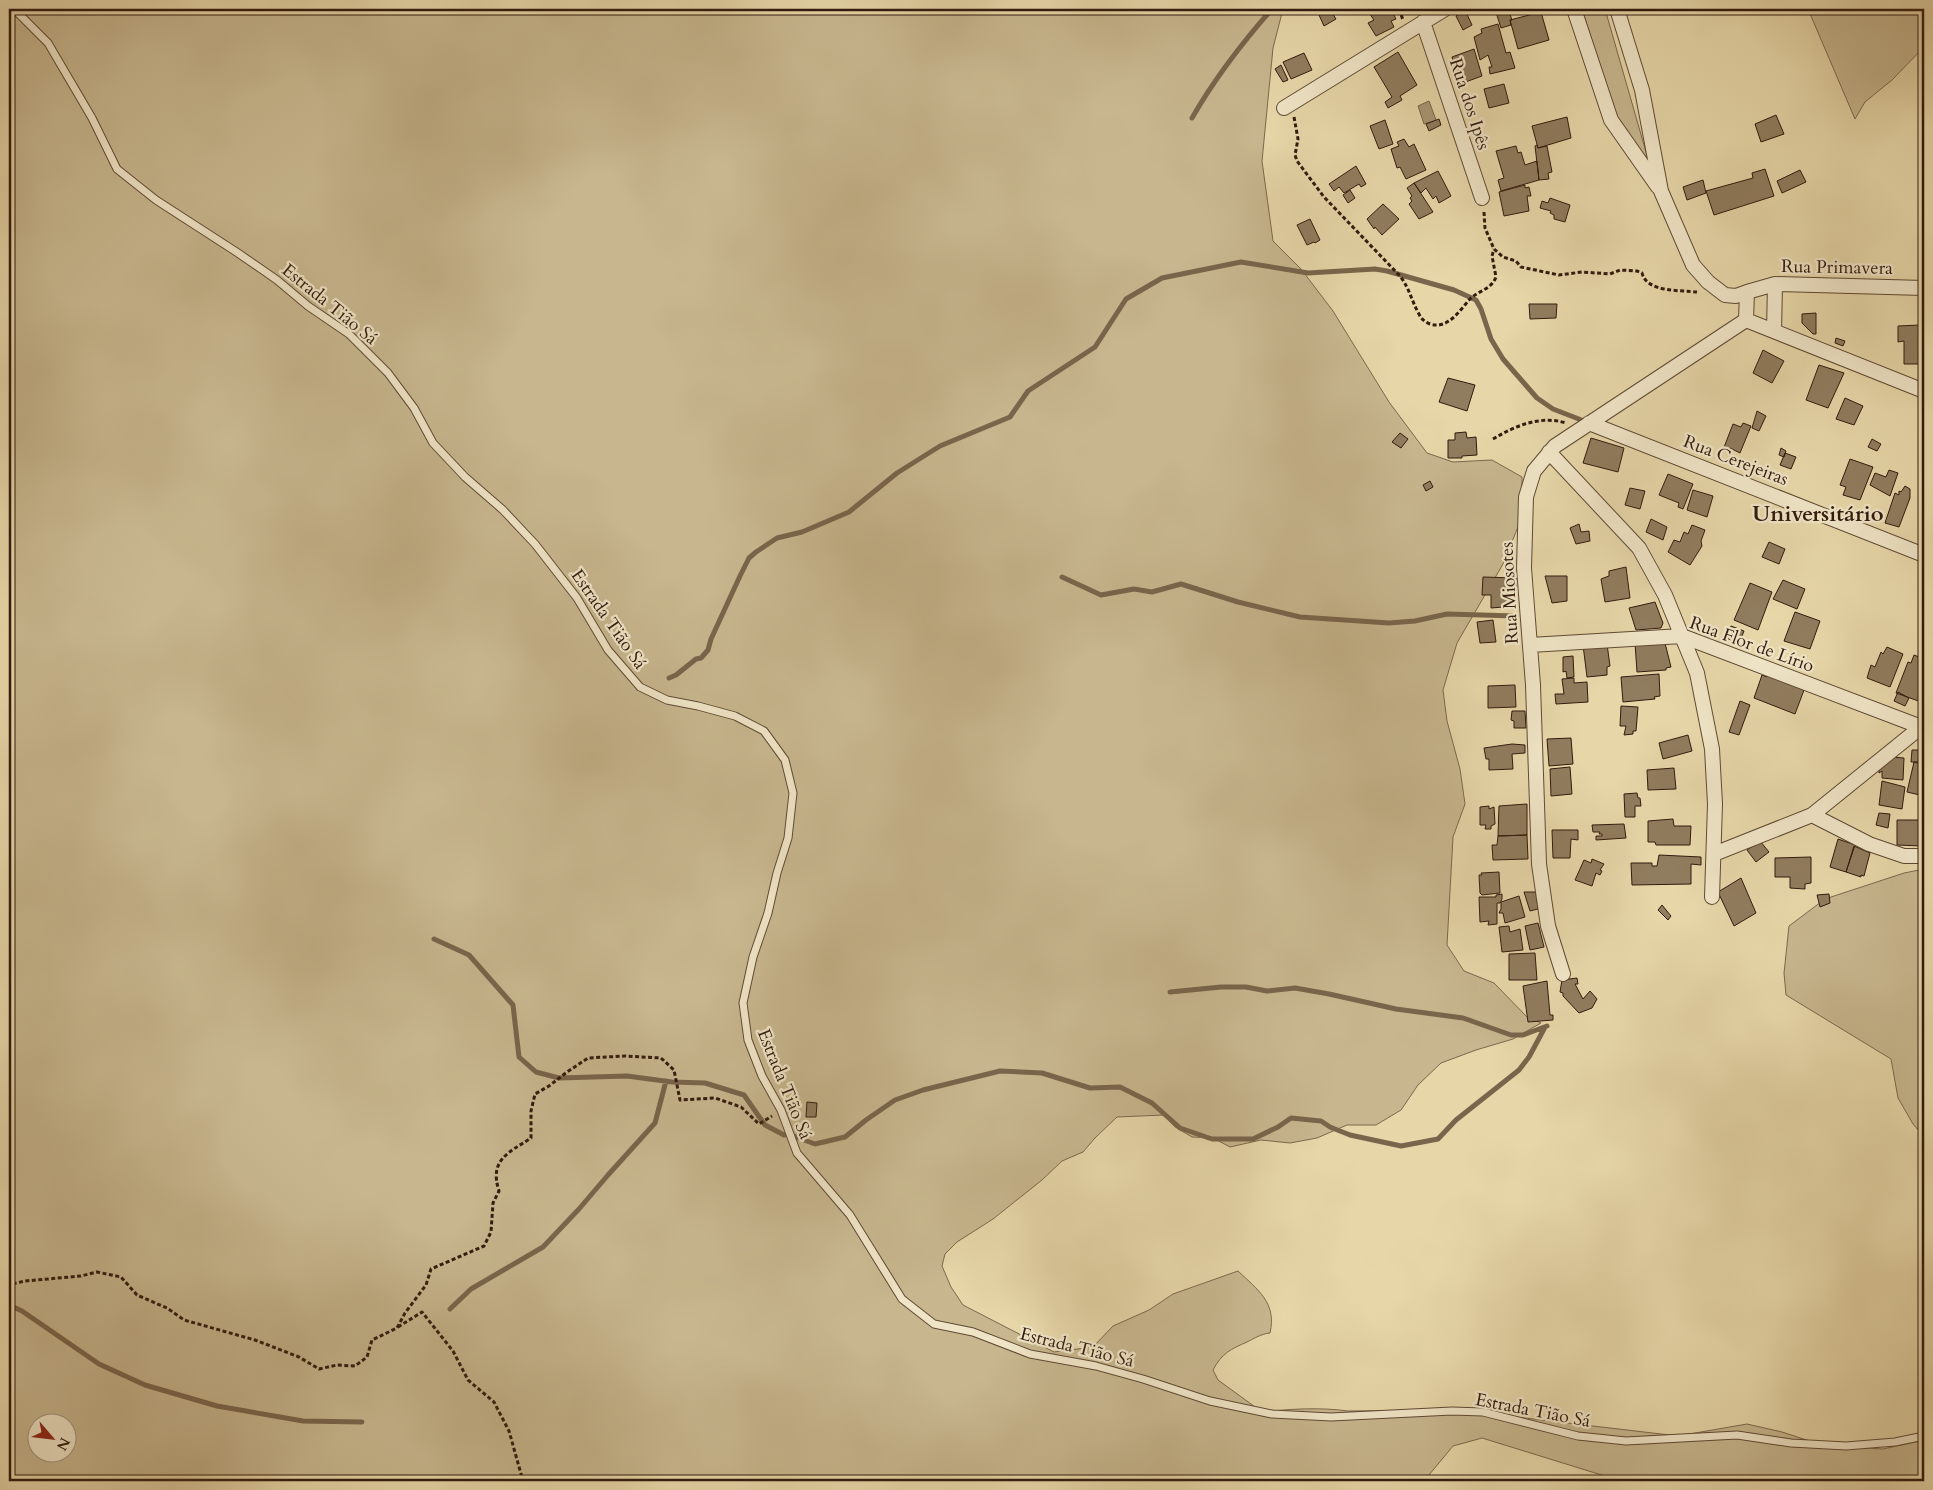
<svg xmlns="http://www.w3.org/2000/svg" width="1933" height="1490" viewBox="0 0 1933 1490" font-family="Cardo,serif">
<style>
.green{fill:#c7b68e;stroke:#7c684e;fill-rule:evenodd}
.water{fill:#a99674;stroke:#79654b}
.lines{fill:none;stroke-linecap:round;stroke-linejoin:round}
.stream{stroke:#79654b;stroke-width:5}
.building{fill:#907c5e;stroke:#321b0e}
.service-casing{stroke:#5f4a34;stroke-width:9}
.minor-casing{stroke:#5f4a34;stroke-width:16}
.path{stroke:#321b0e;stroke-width:3;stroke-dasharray:4 2.5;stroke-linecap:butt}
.service{stroke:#efe4c6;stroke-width:7}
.minor{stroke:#efe4c6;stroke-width:14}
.labels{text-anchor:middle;stroke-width:4.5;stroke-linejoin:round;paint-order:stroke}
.street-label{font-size:18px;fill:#321b0e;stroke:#efe4c6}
.district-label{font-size:22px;font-weight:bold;fill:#321b0e;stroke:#efe4c6}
</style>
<rect width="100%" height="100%" fill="#e6d6a8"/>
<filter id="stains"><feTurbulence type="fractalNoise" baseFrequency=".004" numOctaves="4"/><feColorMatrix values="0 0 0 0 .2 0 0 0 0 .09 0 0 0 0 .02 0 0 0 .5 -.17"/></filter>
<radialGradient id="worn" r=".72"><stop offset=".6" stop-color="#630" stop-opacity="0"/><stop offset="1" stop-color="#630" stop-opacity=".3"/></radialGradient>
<path class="green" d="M9,9H1283L1273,48L1262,161L1273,241L1301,269L1333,311L1389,402L1427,453L1453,462L1492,460L1522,477V517L1503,564L1457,643L1443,690L1447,721L1460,769L1465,804L1453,837L1447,945L1464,971L1494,983L1527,1017L1541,1023L1513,1039L1476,1050L1441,1063L1418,1085L1401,1110L1376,1125H1347L1317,1138L1290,1143L1261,1140L1230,1147L1213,1138L1192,1137L1175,1127L1164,1115L1117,1117L1095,1138L1083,1152L1062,1161L1042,1180L993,1219L957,1242L945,1254L942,1266L951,1287L963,1305L1054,1352L1093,1347L1113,1326L1149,1310L1173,1294L1238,1271C1258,1290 1277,1303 1270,1333C1261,1334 1255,1338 1247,1342C1231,1349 1222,1353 1213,1370L1218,1380L1262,1412C1290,1409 1319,1407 1348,1411L1457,1410L1678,1436L1747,1424L1782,1432L1822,1445L1883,1449L1924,1440V1481H1621L1482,1438L1453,1446L1424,1481H9ZM38,1422H68V1452H38Z
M1582,9H1605L1650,166L1615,114Z
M1808,9H1924V47L1892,80L1865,102L1855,119Z
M1924,869V1137L1913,1124L1898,1098L1891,1059L1786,995L1784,973L1789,926L1825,899L1904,873Z"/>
<path class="water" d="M1429,101L1436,120L1424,124L1418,106Z"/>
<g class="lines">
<path class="stream" d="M1192,118C1215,78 1242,43 1272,9
M1062,577L1101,595L1134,589L1152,592L1181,584L1238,602L1300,617L1389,623L1415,621L1447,614L1516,616
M669,678L676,675L696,659L701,658L708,650L711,639L740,576L749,558L756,552L777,538L802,532L849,512L897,473L940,446L1010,417L1028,391L1095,347L1126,299L1162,278L1241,262L1308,273L1375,269L1387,271L1454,290L1476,300L1481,309L1491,339L1503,359L1537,398L1553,409L1584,421
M434,939L469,955L513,1005L519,1057L536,1072L559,1078L627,1076L672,1082L705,1083L744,1095L765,1125L784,1135L788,1134L815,1144L845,1137L866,1120L895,1100L923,1090L1000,1071L1042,1073L1090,1088L1120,1087L1152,1103L1180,1128L1212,1139H1253L1278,1127L1291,1118L1321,1121L1330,1127L1350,1135L1401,1146L1438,1139L1456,1120L1519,1070L1529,1057L1544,1029
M1170,992L1221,987H1246L1267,991L1295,988L1329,994L1396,1009L1463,1018L1511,1035H1523L1547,1026
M9,1305L22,1311L99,1364L145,1385L217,1406L303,1421L362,1422
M450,1309L471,1289L543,1247L579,1209L608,1175L655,1123L666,1081"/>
</g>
<path class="building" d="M1330,9L1336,19L1324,26L1319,15Z
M1368,9H1391L1396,19L1391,21L1394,27L1376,36L1368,23L1374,20L1367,10Z
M1495,9H1508L1512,20H1510L1511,25L1501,28Z
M1465,10L1472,25L1463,30L1456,16Z
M1541,12L1549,40L1518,49L1510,20Z
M1498,24L1506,53L1510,52L1515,68L1490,74L1489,67H1492L1488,55L1480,60L1474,37L1482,33L1481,29Z
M1474,49L1482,76L1460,84L1452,57Z
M1398,52L1417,85L1400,96L1402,100L1388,108L1385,102L1392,97L1374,67Z
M1304,53L1312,70L1291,79L1283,62Z
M1281,65L1288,80L1283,82L1275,69Z
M1504,84L1509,103L1489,108L1484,89Z
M1776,115L1784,134L1761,142L1755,124Z
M1567,117L1571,138L1538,148L1532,126Z
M1439,119L1441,125L1429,131L1426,124Z
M1385,120L1393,144L1379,149L1370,126Z
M1404,139L1409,147L1414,144L1426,170L1406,179L1400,167L1397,168L1391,149L1399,146L1397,142Z
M1537,145L1538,148L1547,146L1552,172L1548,173L1549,179L1539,180L1535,146Z
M1516,146L1518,153L1521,152L1525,165L1537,161L1539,180L1501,191L1498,180L1504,178L1496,151Z
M1356,166L1366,184L1361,187L1359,184L1344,193L1339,187L1334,191L1329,184Z
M1765,169L1774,196L1714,215L1706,191L1753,178L1752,173Z
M1800,170L1806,182L1782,193L1777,181Z
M1438,171L1451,196L1439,203L1436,196L1433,199L1426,188L1421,193L1414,183Z
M1703,180L1706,193L1687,200L1683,187Z
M1414,183L1433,212L1419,219L1409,204L1412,201L1410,198L1412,196L1407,188Z
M1525,185V188L1529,187L1531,196H1527L1529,211L1504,216L1499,192Z
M1350,190L1355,198L1348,203L1343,195Z
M1550,198L1570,205L1565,222L1554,219V215L1550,213L1551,211L1540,208L1542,201L1548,203Z
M1383,204L1399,219L1382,235L1375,227L1374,229L1367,219Z
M1310,219L1320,240L1315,243L1314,242L1307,245L1297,225Z
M1529,304H1557L1556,318L1530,319Z
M1816,313V334H1813L1802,323V314Z
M1920,325V364H1904V341L1898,342V326Z
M1836,338L1845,341L1843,346L1835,343Z
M1763,350L1784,361L1772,383L1753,373Z
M1819,365L1844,373L1828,408L1806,400Z
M1448,378L1475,385L1467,411L1439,402Z
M1845,398L1863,406L1854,425L1836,419Z
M1757,411L1766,416L1759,431L1752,428Z
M1743,423L1751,426L1740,453L1730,448L1729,452L1723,450L1733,424L1741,427Z
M1466,432L1467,438L1476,437L1477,455L1462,456V458H1448V440H1455V433Z
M1400,433L1408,439L1401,448L1392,442Z
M1591,438L1624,448L1618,472L1583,463Z
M1872,439L1881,444L1877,451L1868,447Z
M1781,448L1786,451L1784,457L1779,455Z
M1785,453L1796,457L1791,469L1780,465Z
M1850,459L1873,467L1860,500L1843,495L1846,487L1840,485Z
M1889,470L1898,473L1890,496L1870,485L1875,473L1886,477Z
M1668,474L1693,484L1683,509L1678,507L1679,503L1659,495Z
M1430,481L1433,487L1426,491L1423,485Z
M1905,486L1910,489V498L1899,527L1885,523L1895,493L1899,495V491L1901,492Z
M1630,488L1645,491L1640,509L1625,505Z
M1693,490L1713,496L1707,517L1687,510Z
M1651,519L1667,527L1663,540L1646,532Z
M1579,524L1581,532L1589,531L1590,541L1576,544L1570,528Z
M1692,525L1705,530L1701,541L1702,546L1690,565L1668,552L1674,540L1680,542L1684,532L1688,534Z
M1769,542L1785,549L1779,564L1762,557Z
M1626,567L1630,598L1605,602L1601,579L1609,576V571Z
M1545,576H1567V601L1552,603Z
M1483,577L1516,578V606L1491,608V595H1482Z
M1783,580L1805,589L1797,609L1773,599Z
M1750,583L1772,592L1758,630L1734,620Z
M1655,602L1663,623L1661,628L1636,630L1629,608Z
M1795,612L1820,621L1810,649L1784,641Z
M1493,620L1496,642L1480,643L1477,622Z
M1731,626L1744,631L1739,643L1726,638Z
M1635,643H1665L1671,667L1666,668V670L1637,672Z
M1607,644L1610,666L1607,667V675L1587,677L1583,645Z
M1887,647L1903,654L1890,687L1867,678L1871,665L1875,667L1881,652L1883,654Z
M1914,655L1924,659V703L1896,693L1908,662L1911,663Z
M1573,656L1574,677L1567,678L1566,671L1563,672V657Z
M1659,674L1660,696L1654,697L1655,699L1623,702L1621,677Z
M1762,675L1767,677L1768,675L1804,690L1795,714L1754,698Z
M1574,678V683L1587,682L1588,702L1556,704L1555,694H1564L1562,679Z
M1515,685L1516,707L1488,708V686Z
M1898,692L1909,698L1905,706L1894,701Z
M1740,701L1750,705L1739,735L1729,732Z
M1621,706L1638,707L1636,731H1633V734L1624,735L1626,726H1620Z
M1512,711H1525L1526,728H1514V721L1511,720Z
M1688,735L1692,751L1663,759L1659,743Z
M1571,738L1573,764L1549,766L1547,739Z
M1512,744L1525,745V753L1512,754L1513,769L1489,770V759H1486L1484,748Z
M1912,750H1919V762H1911Z
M1891,757L1904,758L1903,780L1882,778V771L1879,773V765Z
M1914,762L1924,765V796L1907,792Z
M1570,767L1572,794L1551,796L1550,769Z
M1674,768L1676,789L1648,790L1647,770Z
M1882,781L1905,787L1902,809L1879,805Z
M1637,793L1638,798H1640L1641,806H1635V817H1625L1624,794Z
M1527,804V835L1498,836L1499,806Z
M1489,806V809L1494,807L1495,824L1491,826V829H1485L1486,825H1480V807Z
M1879,813L1890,814L1888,828L1876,825Z
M1673,819L1674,826H1691L1690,845H1656L1655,842H1648V821Z
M1897,820H1924L1922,846L1897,845Z
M1624,824L1626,838L1596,840V836H1602V834H1599L1600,832H1593L1592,825Z
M1552,830H1578V840L1571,839L1570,858H1553Z
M1527,835L1528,859L1493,860L1492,845H1497L1498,836Z
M1838,839L1855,845L1846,872L1830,867Z
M1760,841L1769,852L1756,862L1747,850Z
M1854,846L1870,853L1864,876L1861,875V877L1846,872Z
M1659,855L1701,857V865L1691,864V884L1632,885L1631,863H1652V866H1657Z
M1811,857V883L1805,884V889L1790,888V877H1775V858Z
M1592,859L1604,864L1600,870L1602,871L1600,875L1596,873L1592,886L1575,880L1584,860L1591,863Z
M1499,872L1500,893L1482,895L1480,893L1479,875H1482L1481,873Z
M1741,878L1756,913L1734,926L1718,892Z
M1524,892H1536L1538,909L1530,911Z
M1502,894V899L1500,903H1497V924L1488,925L1489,921L1480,922L1479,897H1496V895Z
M1829,894L1830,903L1820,907L1817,895Z
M1519,896L1525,917L1505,923L1503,913H1499L1501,909V902Z
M1662,905L1671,916L1668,920L1658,910Z
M1538,923L1544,947L1530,950L1525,926Z
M1509,926L1510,932L1520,929L1523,950L1502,952L1499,927Z
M1535,953L1537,980H1509V954Z
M1577,978L1578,984H1575L1583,999L1590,991L1597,999L1592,1008L1579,1013L1563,996V993L1560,992L1562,980Z
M1547,981L1550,1015H1553V1020L1528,1022L1523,986Z
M807,1102L817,1103L816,1117H806Z"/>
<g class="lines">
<g class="service-casing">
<path id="service" d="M14,9L48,43L92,118L117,169L156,200L238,253L277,280L308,306L349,334L388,373L414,408L433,443L465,477L503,510L535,544L577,598L608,650L640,687L667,700L698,706L735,716L764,731L785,760L793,793L788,838L777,873L768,913L753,957L743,1003L748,1040L762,1076L781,1110L797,1153L850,1215L902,1299L934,1324L973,1332L1030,1354L1096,1366L1143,1379L1210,1401L1272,1414L1331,1417L1452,1411L1483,1412L1578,1436L1626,1441L1737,1435L1791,1443L1846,1446L1895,1442L1924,1436"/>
</g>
<g class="minor-casing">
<path id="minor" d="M1574,9L1611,120L1658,187
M1617,9L1642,90L1661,191L1693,265L1708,282L1725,295L1736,296L1747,292L1775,284L1924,288
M1423,22L1482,198
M1284,108L1445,9
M1746,320L1924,391
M1746,320L1747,292
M1774,331L1775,284
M1589,423L1924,555
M1549,452L1639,548L1665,595L1697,673L1712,749L1715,804L1712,897
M1530,645L1682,636L1924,728
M1812,815L1869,844L1904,856H1924
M1714,854L1812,815L1921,727
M1563,974L1548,926L1539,864L1533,685L1524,568L1526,497L1534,471L1555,446L1746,320"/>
</g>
<path class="path" d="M1399,9L1403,20
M1294,117L1298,139L1295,155L1297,161L1324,197L1400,276C1410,289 1411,300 1419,314C1421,319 1425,322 1430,324C1448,330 1460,310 1470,299C1479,290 1491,290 1496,277L1492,256L1494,249
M1484,212L1485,228L1494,249L1503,257L1516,261L1521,267L1559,275L1582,272L1610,274L1620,270L1637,271L1642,273C1647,293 1681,290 1697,292
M1493,439C1515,426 1540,415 1566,423
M9,1289L12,1284L25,1281L81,1276L97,1272L121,1277L137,1295L167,1308L184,1320L255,1340L299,1357L319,1369L337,1365L355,1366L367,1357L372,1340L397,1328L405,1313L426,1285L431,1269L484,1246L491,1232L493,1203L499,1191C489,1160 508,1153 531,1138V1111L535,1094L549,1086L567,1072L588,1058L625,1056L661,1058L674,1070L680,1100L715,1098L741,1107L759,1124L772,1116
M398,1327L422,1312L453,1351L468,1380L494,1402L509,1431L523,1481"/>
<use href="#service" class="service"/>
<use href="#minor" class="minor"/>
</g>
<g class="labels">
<g class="street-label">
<text transform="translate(1470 104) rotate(72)" y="6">Rua dos Ipês</text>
<text transform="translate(1837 267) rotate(1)" y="6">Rua Primavera</text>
<text transform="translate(330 304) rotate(39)" y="6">Estrada Tião Sá</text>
<text transform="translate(1736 460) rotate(21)" y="6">Rua Cerejeiras</text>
<text transform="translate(1509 593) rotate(-93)" y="6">Rua Miosotes</text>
<text transform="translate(609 619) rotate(55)" y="6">Estrada Tião Sá</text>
<text transform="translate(1752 644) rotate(20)" y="6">Rua Flor de Lírio</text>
<text transform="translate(785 1084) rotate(68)" y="6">Estrada Tião Sá</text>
<text transform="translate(1077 1347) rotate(14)" y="6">Estrada Tião Sá</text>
<text transform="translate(1533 1410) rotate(11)" y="6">Estrada Tião Sá</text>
</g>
<g class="district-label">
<text x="1818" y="521">Universitário</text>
</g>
</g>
<rect width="1933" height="1490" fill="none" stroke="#e6d6a8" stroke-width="30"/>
<rect x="10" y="10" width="1913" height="1470" fill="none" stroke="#321b0e" stroke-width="2.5"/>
<rect x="15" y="15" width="1903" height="1460" fill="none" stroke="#321b0e"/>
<g transform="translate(52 1438) rotate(118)"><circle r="24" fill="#efe4c6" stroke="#a3947c"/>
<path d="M0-4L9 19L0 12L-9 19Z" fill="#8f2418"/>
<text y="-8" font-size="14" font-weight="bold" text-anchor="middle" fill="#321b0e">N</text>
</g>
<rect width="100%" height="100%" filter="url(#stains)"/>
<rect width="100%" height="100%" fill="url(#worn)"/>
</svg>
